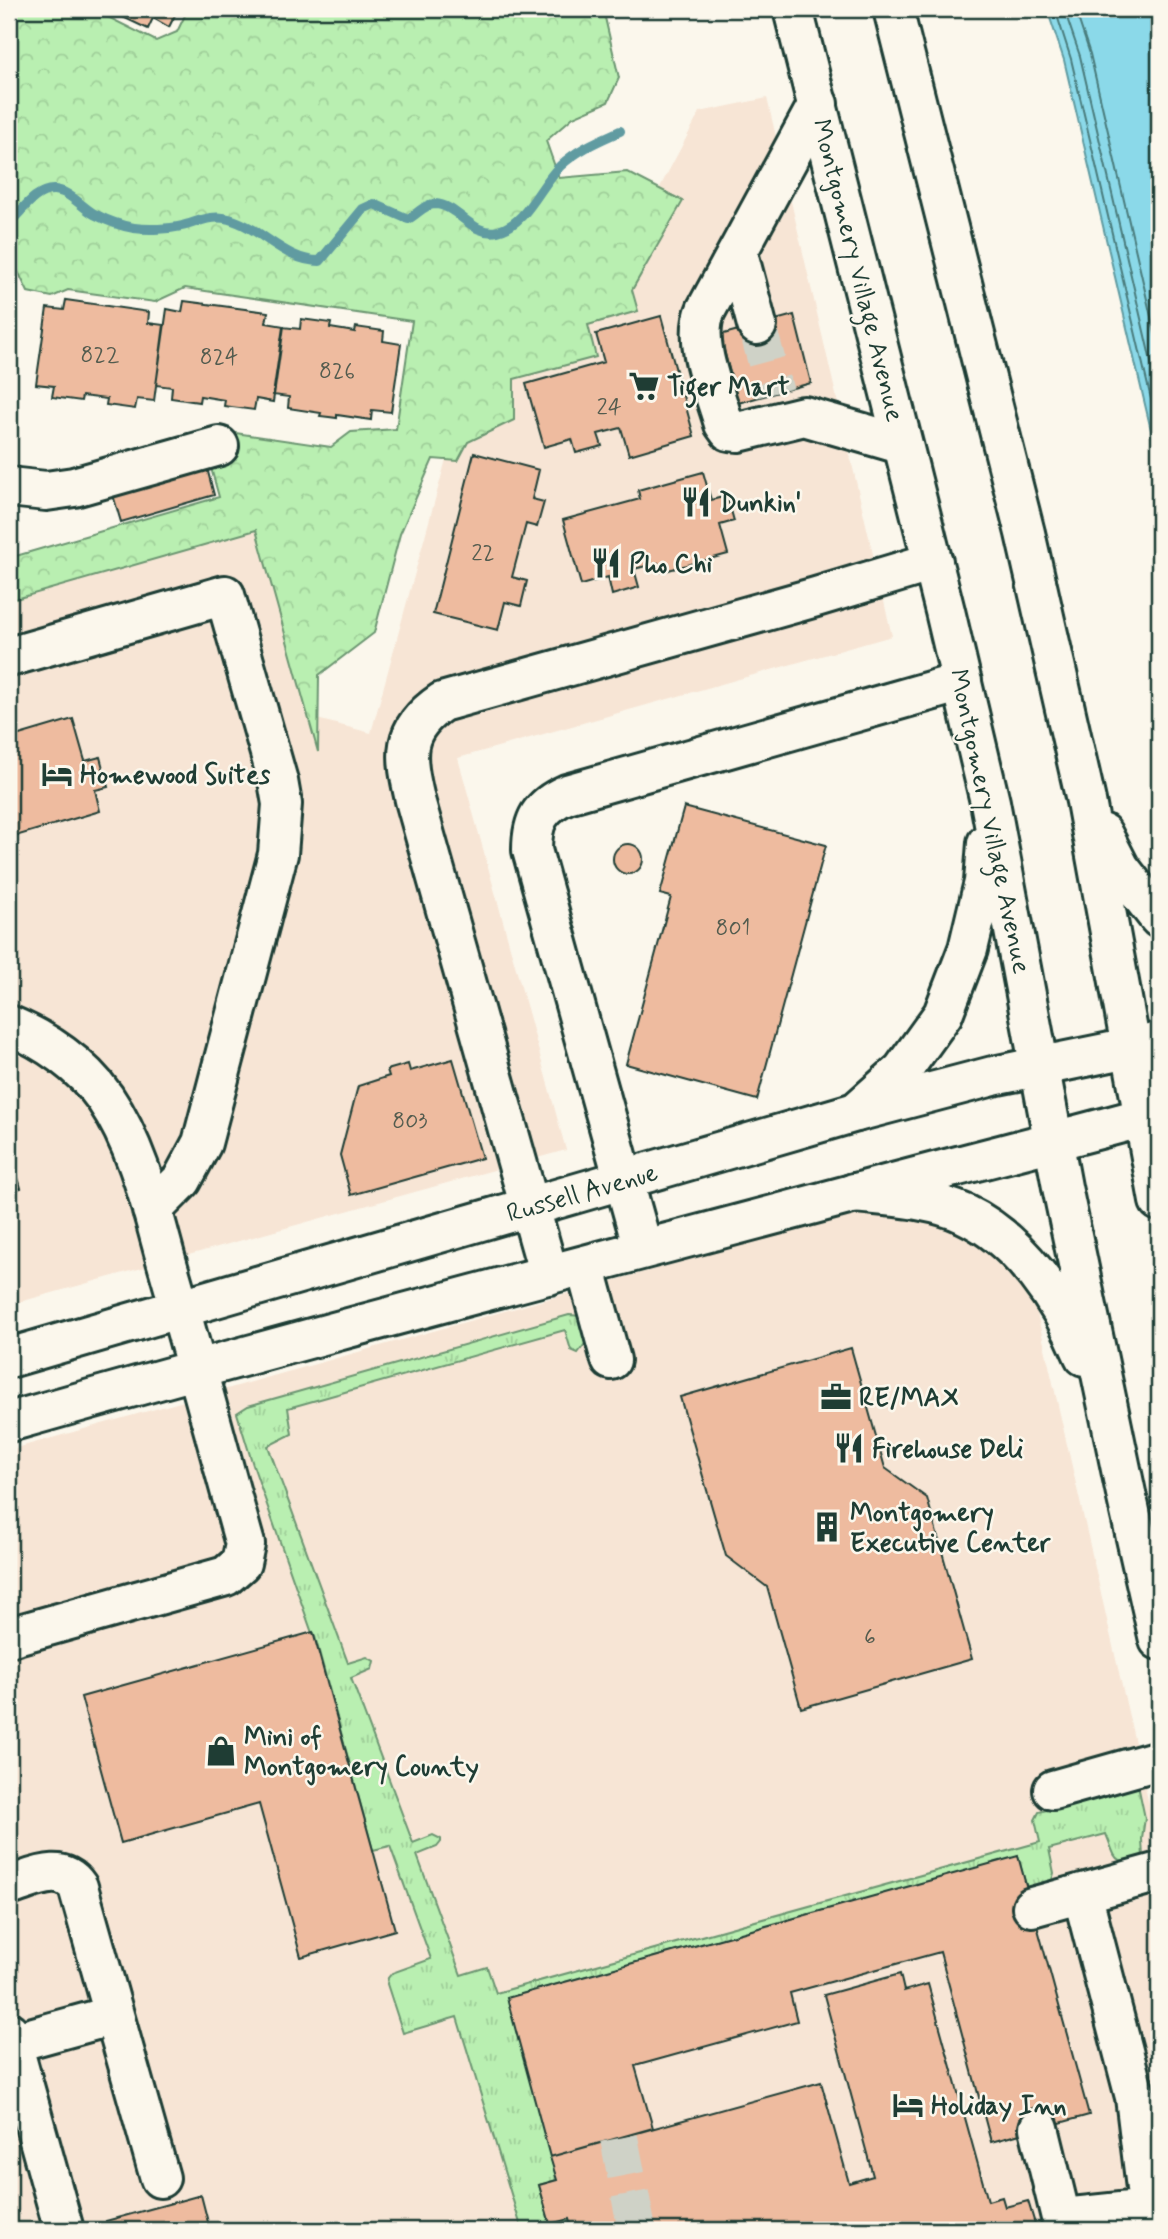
<svg xmlns="http://www.w3.org/2000/svg" width="1168" height="2239" viewBox="0 0 1168 2239" font-family="Mynerve,sans-serif">
<style>
.built{fill:#f7e5d5}
.grass{fill:url(#grass-tufts);stroke:#6c9672;stroke-width:2}
.forest{fill:url(#forest-crowns);stroke:#6c9672;stroke-width:2}
.water{fill:#8bd9e9;stroke:#609ba1;stroke-width:2}
.lines{fill:none;stroke-linecap:round;stroke-linejoin:round}
.shore{stroke:#4a7b7c;stroke-width:2}
.stream{stroke:#609ba1;stroke-width:10}
.building{fill:#eebb9f;stroke:#1f3d34;stroke-width:2}
.minor-tunnel{stroke:#cfd2c7;stroke-width:38;stroke-dasharray:38 19;stroke-linecap:butt}
.minor-casing{stroke:#1f3d34;stroke-width:44}
.major-casing{stroke:#1f3d34;stroke-width:44}
.minor{stroke:#fbf7ec;stroke-width:38}
.major{stroke:#fbf7ec;stroke-width:38}
.labels{text-anchor:middle;stroke-width:5;stroke-linejoin:round;paint-order:stroke}
.number-label{font-size:23px;fill:#535c4f}
.street-label{font-size:26px;fill:#1f3d34;stroke:#fbf7ec}
.poi-label{font-size:26px;font-weight:bold;fill:#1f3d34;stroke:#fbf7ec;text-anchor:start}
</style>
<defs>
<pattern id="grass-tufts" width="24" height="20" patternUnits="userSpaceOnUse" patternTransform="scale(1.75)"><rect width="24" height="20" fill="#b9efb1"/><path d="M3 7l-1-3M5 7V3M7 7l1-3M15 17l-1-3M17 17v-4M19 17l1-3" fill="none" stroke="#9fce99"/></pattern>
<pattern id="forest-crowns" width="20" height="18" patternUnits="userSpaceOnUse" patternTransform="scale(1.75)"><rect width="20" height="18" fill="#b9efb1"/><path d="M2 6a3 3 0 1 1 6 0M12 15a3 3 0 1 1 6 0" fill="none" stroke="#9fce99"/></pattern>
</defs>
<rect width="100%" height="100%" fill="#fbf7ec"/>
<filter id="ink" filterUnits="userSpaceOnUse"><feTurbulence type="fractalNoise" baseFrequency=".0143" numOctaves="2"/><feDisplacementMap in="SourceGraphic" scale="14" xChannelSelector="R" yChannelSelector="G"/><feConvolveMatrix kernelMatrix="1 2 1 2 8 2 1 2 1" color-interpolation-filters="sRGB"/></filter>
<g filter="url(#ink)">
<path class="built" d="M767,98L892,636L458,758L566,1150L9,1305V580L255,510L313,718L371,733L476,350L592,315L700,112Z
M878,1210L914,1212L975,1236L1021,1280L1037,1313L1159,1848V2230H9V1450L844,1216Z"/>
<path class="grass" d="M569,1315L581,1316L587,1341L578,1353L571,1350L565,1330L288,1408L292,1434L268,1446L348,1663L367,1657L374,1661L372,1669L351,1678L413,1843L433,1835L441,1839V1842L437,1847L417,1855L461,1975L487,1967L496,1993L1040,1842L1035,1820L1039,1812L1138,1785L1145,1818L1142,1839L1143,1858C1112,1865 1117,1860 1106,1834L1049,1849L1054,1873L1052,1880L1027,1889L1018,1857L508,1998L557,2180L539,2185L550,2224L569,2219L572,2230H522L457,2017L403,2033L387,1984L388,1978L392,1973L431,1959L390,1846L373,1850L314,1633H312L253,1465L237,1413L248,1406Z"/>
<path class="forest" d="M9,9H92L156,41L177,32L188,9H603L619,78L608,102L573,117L546,141L559,178L627,172L683,201L632,290L638,311L588,325L596,357L514,379V420L468,442L458,461L433,459L400,534L374,633L319,675L318,752L256,530L9,601V558L219,497L211,468L230,462L222,431L331,447L351,432L396,429L412,321L185,288L155,302L68,290L52,297L28,292L9,253Z"/>
<path class="water" d="M1047,9H1159V464L1064,60Z"/>
<g class="lines">
<path class="shore" d="M1055,9L1071,59L1159,433
M1064,9L1080,56L1159,396
M1075,9L1090,54L1159,351"/>
<path class="stream" d="M9,219L15,217C25,207 37,190 53,190C69,190 80,206 94,214C106,220 120,226 134,228C148,230 169,229 182,226C198,222 211,214 229,219C262,228 284,261 320,261L363,209L374,204L408,219C418,214 424,204 435,204C458,205 472,237 498,231C527,224 540,185 560,166C578,149 598,141 620,131"/>
</g>
<path class="building" d="M106,9H178L169,27L153,18L148,29Z
M66,300L149,312L148,323L164,325L154,401L137,399L135,409L106,405L107,399L82,396L81,401L52,397L54,386L36,384L47,308L64,310Z
M184,301L268,312L266,323L284,326L273,402L256,399L254,410L224,406L225,400L200,396L199,402L171,398L172,387L156,385L167,309L182,312Z
M794,315L811,383L738,403L720,335Z
M661,316L694,436L629,455L621,428L598,434L602,446L576,453L572,439L544,447L526,384L604,362L596,334Z
M301,319L331,323L330,328L355,332L356,327L384,331L383,341L401,344L391,412L372,410L371,420L337,415V418L329,417L320,416L321,413L288,408L289,397L273,395L283,327L300,329Z
M474,453L539,470L532,499L544,502L537,527L526,524L512,577L527,581L521,606L505,602L498,630L433,614Z
M207,468L214,495L121,522L113,495Z
M703,472L711,500L727,496L734,521L720,525L728,554L661,572L658,563L634,569L639,587L612,595L608,577L581,585L563,520L640,499L638,490Z
M73,719L85,761L100,757L108,787L95,790L100,811L9,838V738Z
M684,807L826,845L757,1100L626,1064L671,897L660,894Z
M613 859a15 15 0 1 1 30 0a15 15 0 1 1-30 0Z
M453,1059L482,1158L351,1195L340,1155L358,1086L389,1076L387,1070L408,1064L410,1071Z
M13,1159L21,1188L9,1191V1160Z
M851,1348L885,1468L927,1498L972,1659L801,1708L767,1587L726,1556L680,1397Z
M313,1632L395,1930L301,1957L259,1804L121,1843L81,1697Z
M1018,1856L1089,2115L991,2142L940,1952L790,1993L797,2021L635,2066L653,2128L550,2157L507,1998Z
M900,1974L904,1991L928,1984L988,2201L1002,2197L1005,2207L1028,2201L1035,2224L1011,2230H572L569,2219L550,2224L539,2185L557,2180L550,2157L821,2082L849,2183L873,2176L824,1995Z
M201,2195L210,2230H108L106,2221Z"/>
<g class="lines">
<path class="minor-tunnel" d="M757,325L775,393
M619,2138L637,2230"/>
<g class="minor-casing">
<path id="minor" d="M818,104L706,310C692,341 715,392 724,424L729,431L738,432L804,416L901,444
M738,253L757,325
M9,487L46,491L74,487L219,446
M9,657L225,595L278,781L282,804L278,854L202,1143L182,1180L152,1210
M9,1025C45,1040 82,1065 105,1098C139,1148 152,1210 168,1267C195,1359 219,1452 245,1544L241,1563L226,1576L9,1637
M643,1249L532,850C532,820 540,806 567,794L962,682
M585,1265L611,1360
M549,1275L415,800C405,756 400,730 442,702L816,597L933,562
M9,1358L856,1112L993,1076L1159,1042
M9,1422C289,1342 571,1269 852,1194C955,1166 1057,1141 1159,1113
M1053,1790L1159,1760
M9,1886C33,1879 61,1862 78,1887L160,2178
M1082,1893L1135,2097L1151,2230
M1032,1907L1159,1872
M9,2032L64,2230
M12,2043L114,2015
M1039,2128L1064,2230
M1063,2218L1149,2209"/>
</g>
<g class="major-casing">
<path id="major" d="M793,9L945,611L990,802L1062,1187L1127,1498L1159,1640
M893,9L1025,533L1086,801L1159,1201
M1102,833L1120,868L1159,918
M856,1112L902,1071L943,1014L968,949L984,882L987,843
M854,1193C891,1197 931,1198 965,1214C1020,1240 1061,1301 1084,1356"/>
</g>
<use href="#minor" class="minor"/>
<use href="#major" class="major"/>
</g>
</g>
<defs>
<g id="supermarket-bare" transform="scale(2.415)"><path d="M-6-5.5h2.5l.6 2H6L4.5 2H-2.5L-4.4-4H-6ZM-1.5 3.2a1.3 1.3 0 1 0 .1 0ZM3 3.2a1.3 1.3 0 1 0 .1 0Z" fill="#1f3d34" stroke="#fbf7ec" stroke-width="2.5" paint-order="stroke"/></g>
<g id="restaurant-bare" transform="scale(2.415)"><path d="M-5-6h1v4h1v-4h1v4h1v-4h1v5L-1.5 .5V6h-2V.5L-5-1ZM5-6V6H3V1.5H1.5Q1.5-4 5-6Z" fill="#1f3d34" stroke="#fbf7ec" stroke-width="2.5" paint-order="stroke"/></g>
<g id="hotel-bare" transform="scale(2.415)"><path d="M-6-4.5h1.5V1H6V5H4.5V3h-9V5H-6ZM-4 0a1.8 1.8 0 1 1 3.6 0ZM.5 0V-2.5h3Q6-2.5 6 0Z" fill="#1f3d34" stroke="#fbf7ec" stroke-width="2.5" paint-order="stroke"/></g>
<g id="office-bare" transform="scale(2.415)"><path d="M-6-3h4V-5.5h4V-3h4V5H-6ZM-1-4.5V-3h2v-1.5ZM-6 0V1H6V0Z" fill="#1f3d34" stroke="#fbf7ec" stroke-width="2.5" paint-order="stroke"/></g>
<g id="building-bare" transform="scale(2.415)"><path d="M-4-6H4V6H1V3H-1V6H-4ZM-2.5-4.3h1.7v1.8h-1.7ZM.8-4.3h1.7v1.8H.8ZM-2.5-1h1.7V.8h-1.7ZM.8-1h1.7V.8H.8Z" fill="#1f3d34" stroke="#fbf7ec" stroke-width="2.5" paint-order="stroke"/></g>
<g id="shop-bare" transform="scale(2.415)"><path d="M-5-2.5h2.3a2.7 3.5 0 0 1 5.4 0H5L5.5 6h-11ZM-1.5-2.5h3a1.5 2.3 0 0 0-3 0Z" fill="#1f3d34" stroke="#fbf7ec" stroke-width="2.5" paint-order="stroke"/></g>
</defs>
<g fill-rule="evenodd">
<use href="#supermarket-bare" x="644" y="386"/>
<use href="#restaurant-bare" x="696" y="502"/>
<use href="#restaurant-bare" x="606" y="563"/>
<use href="#hotel-bare" x="57" y="774"/>
<use href="#office-bare" x="836" y="1397"/>
<use href="#restaurant-bare" x="849" y="1448"/>
<use href="#building-bare" x="827" y="1527"/>
<use href="#shop-bare" x="221" y="1751"/>
<use href="#hotel-bare" x="908" y="2105"/>
</g>
<g class="labels">
<g class="number-label">
<text x="100" y="362">822</text>
<text x="219" y="364">824</text>
<text x="337" y="378">826</text>
<text x="609" y="414">24</text>
<text x="483" y="560">22</text>
<text x="733" y="935">801</text>
<text x="410" y="1128">803</text>
<text x="870" y="1644">6</text>
</g>
<g class="street-label">
<text transform="translate(859 270) rotate(76)" y="9">Montgomery Village Avenue</text>
<text transform="translate(991 821) rotate(78)" y="9">Montgomery Village Avenue</text>
<text transform="translate(582 1192) rotate(-16)" y="9">Russell Avenue</text>
</g>
<g class="poi-label">
<text x="667" y="395">Tiger Mart</text>
<text x="719" y="511">Dunkin'</text>
<text x="629" y="572">Pho Chi</text>
<text x="80" y="783">Homewood Suites</text>
<text x="859" y="1406">RE/MAX</text>
<text x="872" y="1457">Firehouse Deli</text>
<text x="850" y="1521">Montgomery<tspan x="850" dy="30">Executive Center</tspan></text>
<text x="244" y="1745">Mini of<tspan x="244" dy="30">Montgomery County</tspan></text>
<text x="931" y="2114">Holiday Inn</text>
</g>
</g>
<rect width="1168" height="2239" fill="none" stroke="#fbf7ec" stroke-width="35"/>
<rect x="18" y="18" width="1133" height="2204" fill="none" stroke="#1f3d34" stroke-width="2.5" filter="url(#ink)"/>
</svg>
